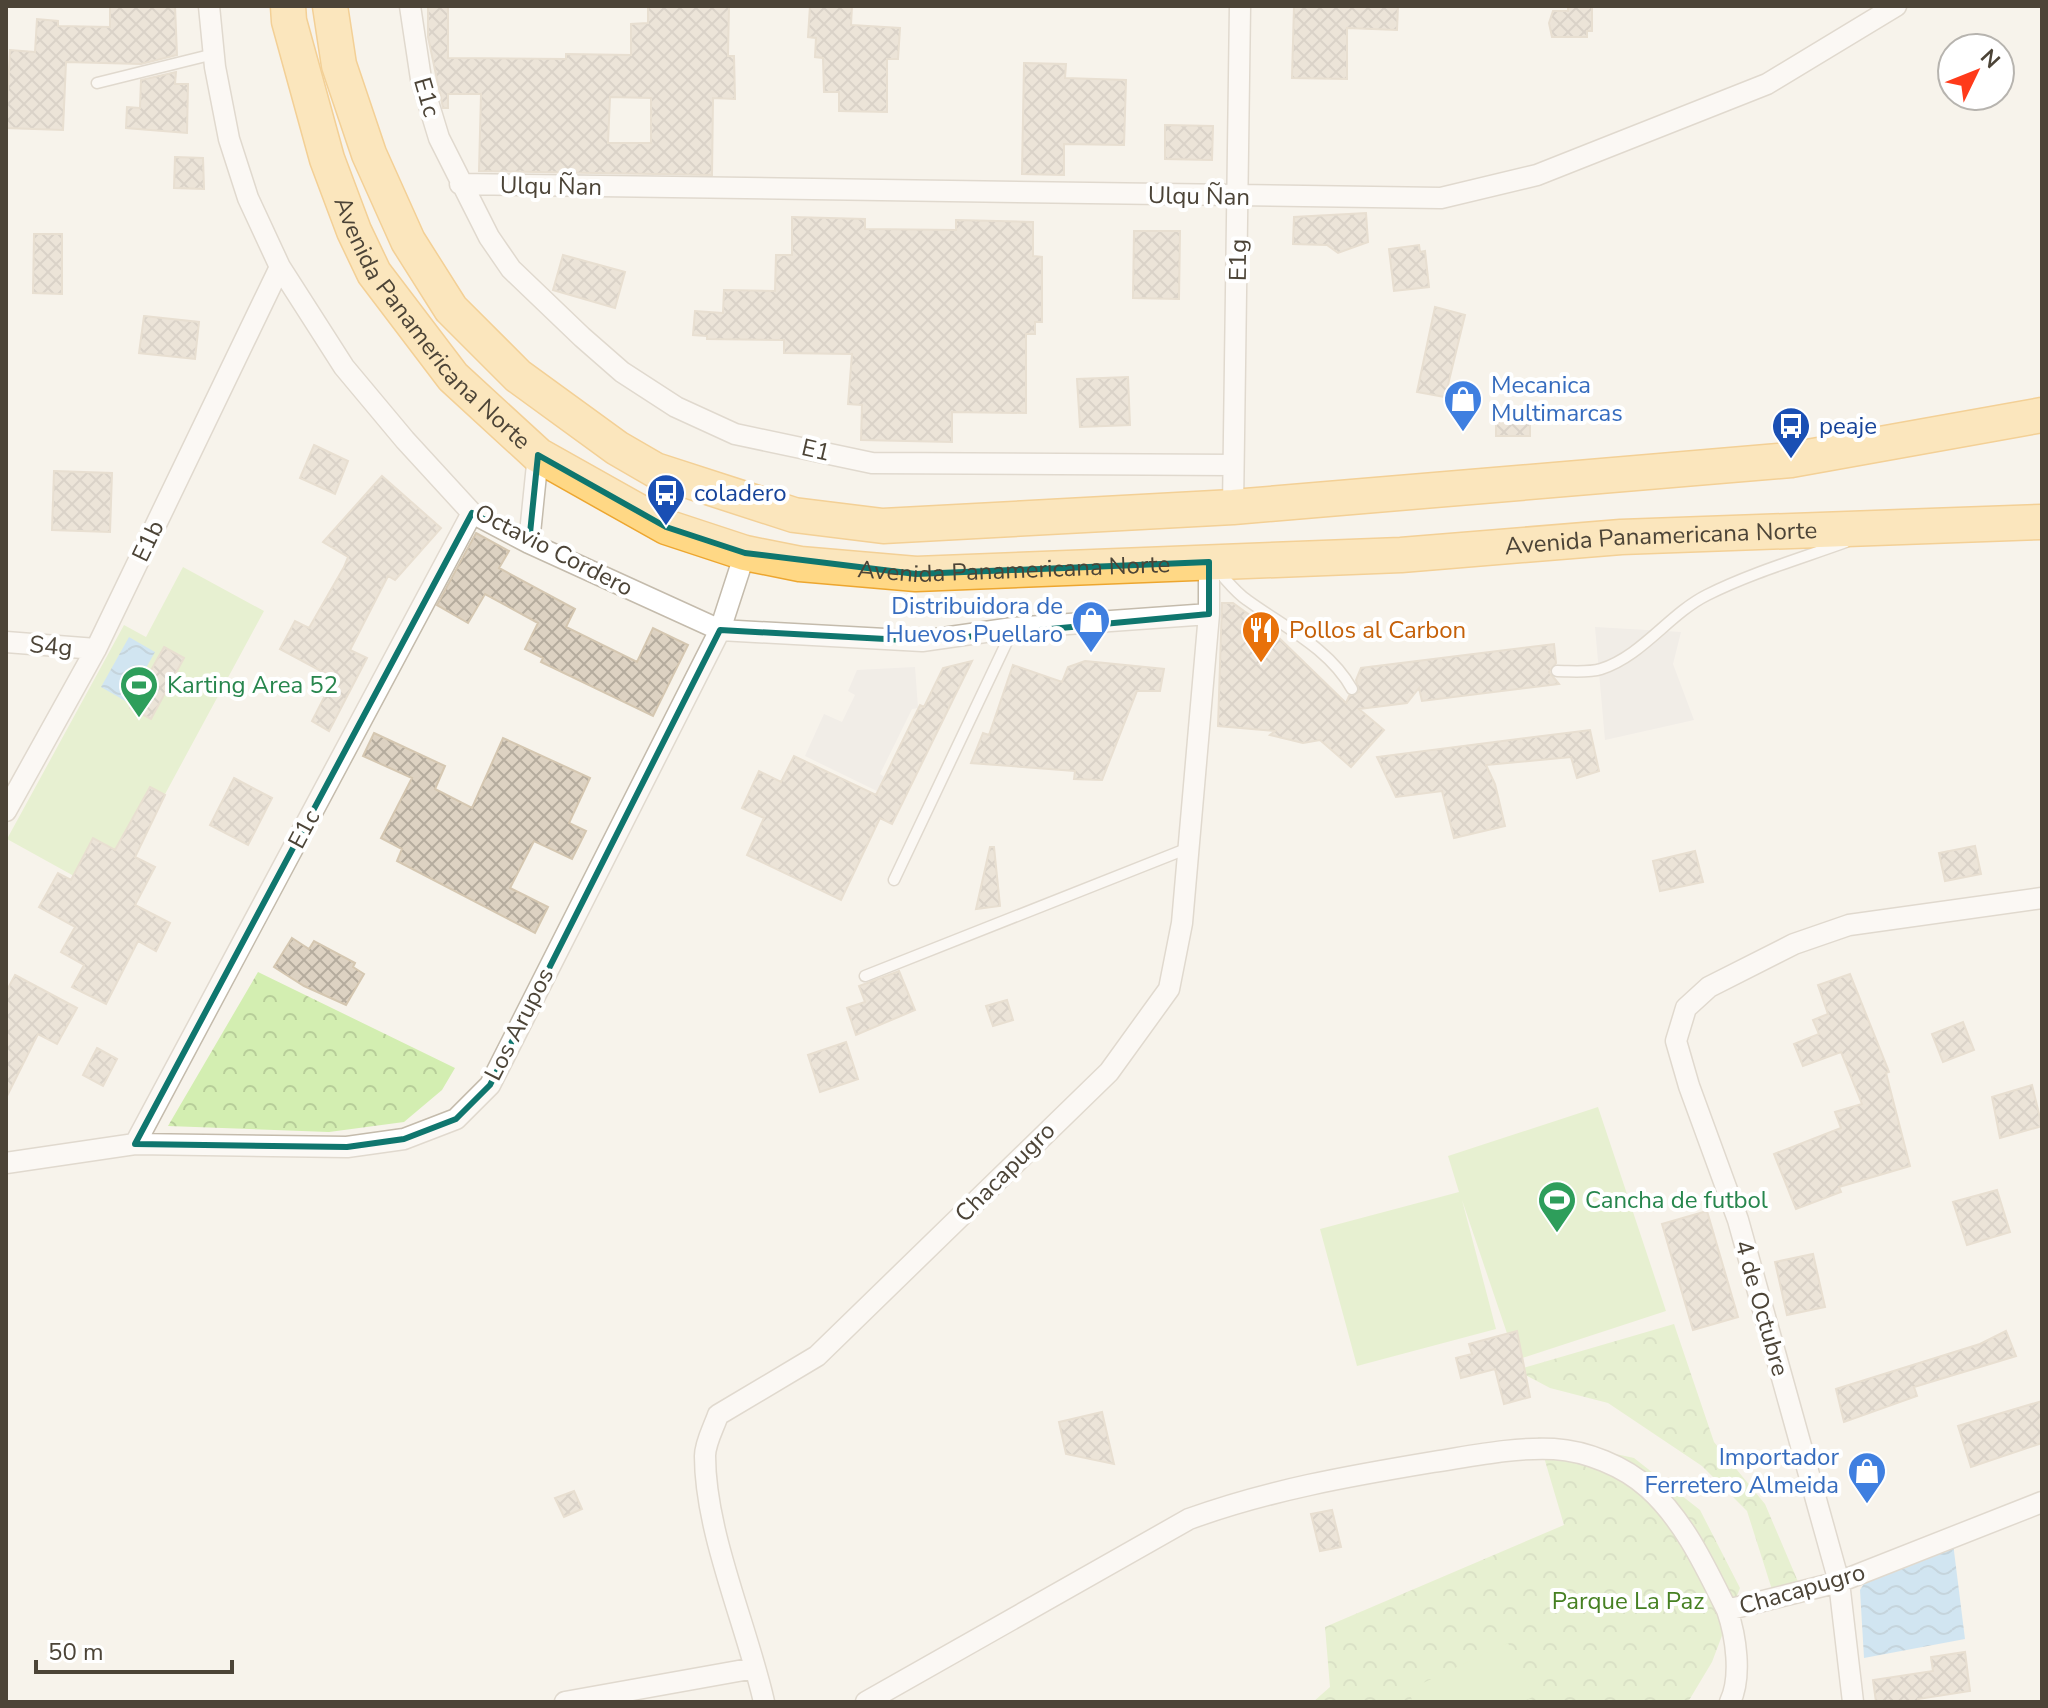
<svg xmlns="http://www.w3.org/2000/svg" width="2048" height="1708" viewBox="0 0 2048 1708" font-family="'Nunito Sans',sans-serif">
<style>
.park{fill:url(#park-crowns)}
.garden{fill:#d3eeb1}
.parking{fill:#e8e6e3}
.water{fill:url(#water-waves)}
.building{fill:url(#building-cross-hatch);stroke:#d5c7b1;stroke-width:2;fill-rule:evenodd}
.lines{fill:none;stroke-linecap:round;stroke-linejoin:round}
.service-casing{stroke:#c4bbac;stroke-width:13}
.minor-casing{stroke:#c4bbac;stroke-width:23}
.trunk-casing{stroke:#eda62f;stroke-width:37}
.service{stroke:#fff;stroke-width:10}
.minor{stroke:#fff;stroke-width:20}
.trunk{stroke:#ffd885;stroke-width:34}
.marked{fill:none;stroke:#0f766e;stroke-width:6;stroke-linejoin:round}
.labels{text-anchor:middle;stroke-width:8;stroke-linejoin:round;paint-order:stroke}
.street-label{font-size:24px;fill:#4c4437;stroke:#fff}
.shop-label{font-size:24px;fill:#366cbe;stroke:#fff;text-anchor:end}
.transit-label{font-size:24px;fill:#164399;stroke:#fff;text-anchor:start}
.food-label{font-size:24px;fill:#c56008;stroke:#fff;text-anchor:start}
.leisure-label{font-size:24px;fill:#27864d;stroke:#fff;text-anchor:start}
.park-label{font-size:24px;fill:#468022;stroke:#fff}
</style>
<defs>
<pattern id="park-crowns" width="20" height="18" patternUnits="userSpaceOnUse" patternTransform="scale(2)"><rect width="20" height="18" fill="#d3eeb1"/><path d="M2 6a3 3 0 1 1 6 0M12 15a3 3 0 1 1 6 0" fill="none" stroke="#b7cd99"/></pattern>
<pattern id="water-waves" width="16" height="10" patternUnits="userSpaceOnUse" patternTransform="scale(2)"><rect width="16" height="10" fill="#a3d6f8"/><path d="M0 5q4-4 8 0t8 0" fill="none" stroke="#87afca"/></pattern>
<pattern id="building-cross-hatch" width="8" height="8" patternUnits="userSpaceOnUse" patternTransform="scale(2)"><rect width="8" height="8" fill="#ddd2c2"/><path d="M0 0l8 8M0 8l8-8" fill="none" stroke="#b5ac9e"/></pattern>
</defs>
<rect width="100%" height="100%" fill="#f7f3eb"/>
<path class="park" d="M258,972L455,1068L442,1090L404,1122L329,1132L168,1126Z
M1674,1324L1714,1442L1765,1504L1802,1591L1774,1596L1747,1511L1702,1466L1608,1403L1550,1388L1516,1370Z
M1538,1437L1634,1458L1700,1510L1740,1588L1712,1662L1688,1702H1313L1330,1687L1325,1627L1564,1525Z"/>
<path class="garden" d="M183,567L264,611L110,896L7,839L124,625L146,637Z
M1598,1107L1666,1311L1516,1360L1462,1200L1496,1329L1357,1366L1320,1229L1459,1192L1448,1156Z
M1508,1643L1533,1697L1522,1702H1413L1408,1690Z"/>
<path class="parking" d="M1595,627L1681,632L1673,664L1694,720L1605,740Z
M915,667L918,708L912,709L880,774L886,778L879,792L805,756L824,714L842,722L855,695L848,691L857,670Z"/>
<path class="water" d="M129,637L155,652L127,702L101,687Z
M1953,1543L1965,1639L1864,1658L1860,1590L1870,1574Z"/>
<path class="building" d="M110,6H175L177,55L141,64L66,62L63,130L6,128L10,50L35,52L37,19L58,21V26L110,27Z
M428,6H448V58L566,59V54L631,55V24L648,23V6H729L728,56H734L735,99L713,98L712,175L479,171L481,94H448V108H443L428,37ZM610,97L651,98V143H608Z
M810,6H852L851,25L900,28L898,59H887V112L839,111V92H824L823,58L815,57L816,38L808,37Z
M1294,6H1398L1397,30L1347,28V79L1292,78Z
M1568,6H1592V31H1587V37H1552L1549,23L1553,11H1568Z
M1024,63L1066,64L1065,78L1126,80L1124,145L1064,144V175L1022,174Z
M176,72L175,84H188L187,133L126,128L127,107L140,108L141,80Z
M1165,125L1213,126L1212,160L1165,159Z
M175,157L203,158L204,189L174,188Z
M1366,213L1368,242L1338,253L1327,245L1293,244L1294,217Z
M792,217L865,219V229L956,230V220L1033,222V256L1042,257V322H1035V334H1026V413L952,412V442L861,440L862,405L848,404L852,354L784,353V340L707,339V336L693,335L695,311L723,313L724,290L775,291L776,255H792Z
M1134,231H1180L1179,299L1133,298Z
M34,234H62V294L33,293Z
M1419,245L1420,252L1425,251L1429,287L1394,291L1389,249Z
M563,255L625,272L615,308L553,290Z
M1435,307L1465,315L1445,397L1417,392Z
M144,316L199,322L195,359L139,353Z
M1128,377L1130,425L1080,427L1077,379Z
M1496,410H1530V436H1496Z
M314,445L348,461L335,494L300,478Z
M54,471L112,473L110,532L52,530Z
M382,476L441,528L395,580L388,576L350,650L367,658L329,731L312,721L334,678L280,649L295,621L309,628L344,567L348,557L323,542Z
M476,533L509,551L499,568L575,609L566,627L637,662L653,628L688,645L653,716L541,662L543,658L525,649L538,623L485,594L468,623L437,605Z
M1222,603H1233L1273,632L1346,703L1349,696L1359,692L1356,680L1361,668L1554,644L1556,663L1549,672L1559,684L1422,701L1419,688L1407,703L1359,709L1384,730L1351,767L1320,740L1303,743L1270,735L1275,731L1218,726Z
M164,647L184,658L151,719L130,708Z
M972,661L892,824L880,818L841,900L747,855L764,818L742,808L759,771L781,782L794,756L876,795L920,705L924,707L943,668Z
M1085,661L1164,669L1160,691H1137L1102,780L1074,779L1075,771L971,763L983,733L989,735L1013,665L1062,682L1068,667Z
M1590,730L1599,771L1577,778L1571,757L1486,765L1495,784L1505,826L1454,838L1442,791L1396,797L1377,757Z
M374,733L445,766L435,789L472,808L503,738L590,778L569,823L586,831L572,859L534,841L510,888L548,907L535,933L397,861L402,849L381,838L412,778L363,756Z
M234,778L272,798L248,845L210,825Z
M150,787L165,795L135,857L155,867L135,905L170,923L156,951L138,941L106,1004L72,987L84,965L61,952L75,927L39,907L58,873L71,880L93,838L115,850Z
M1975,846L1981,874L1945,881L1939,853Z
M990,847H994L1000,906L976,909Z
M1695,851L1703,882L1660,891L1653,861Z
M292,938L309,949L314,941L355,963L353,967L364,974L346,1005L304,986L274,967Z
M899,971L915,1010L856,1035L847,1008L865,1002L859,986Z
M1850,974L1889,1072L1886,1073L1910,1166L1839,1187L1841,1192L1796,1209L1774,1154L1841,1128L1835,1112L1862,1104L1841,1052L1803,1066L1794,1044L1819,1034L1813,1020L1828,1014L1818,985Z
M15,975L77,1008L57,1044L38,1034L6,1098V992Z
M1007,1000L1013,1020L993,1026L986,1006Z
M1963,1022L1974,1050L1943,1062L1932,1034Z
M846,1042L858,1079L820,1092L808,1055Z
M97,1048L117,1059L103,1086L83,1075Z
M2032,1085L2042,1126L2000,1138L1992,1097Z
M1997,1190L2010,1232L1967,1245L1953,1202Z
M1707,1211L1738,1317L1693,1330L1662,1224Z
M1813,1254L1825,1307L1787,1315L1775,1262Z
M1517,1331L1530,1397L1504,1404L1495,1369L1461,1378L1456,1358L1472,1354L1469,1344Z
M2006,1331L2016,1356L1914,1387L1917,1396L1844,1422L1836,1389L1980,1344Z
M2042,1401V1443L1971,1467L1958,1426Z
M1102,1412L1114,1464L1066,1454L1059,1422Z
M574,1491L582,1509L564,1517L555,1498Z
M1332,1510L1341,1547L1320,1551L1311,1514Z
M1965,1652L1970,1691L1918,1699V1702H1876L1873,1680L1933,1671L1931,1657Z"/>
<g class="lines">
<g class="service-casing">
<path id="service" d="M97,83L214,54
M1216,569C1226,579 1235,592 1247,600C1284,627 1329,648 1352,689
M1557,671C1571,671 1588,673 1601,669C1642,656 1669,614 1707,595C1751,573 1799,559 1846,542
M894,880L1013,629
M865,976L1186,849"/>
</g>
<g class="minor-casing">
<path id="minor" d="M209,6L215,67L229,139L248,198L280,267L344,367L405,440L472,513L529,543L720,630L922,641L1013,628L1209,614
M410,6L421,79L439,138L489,237L511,269L582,337L622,372L676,407L735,434L872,463L1233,465
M460,184L1441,198L1537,175L1767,84L1896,6
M1233,507L1240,6
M529,543L538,455
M6,642L96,649
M6,811L96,649L280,267
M135,1144L472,513
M6,1163L135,1144L347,1147L404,1139L456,1119L490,1085L720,630L745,553
M1727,1610C1736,1636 1742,1677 1730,1702
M565,1702L755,1668
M764,1702C747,1626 705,1533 705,1456C705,1443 714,1427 718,1415L817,1356L1109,1072L1169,989L1182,923L1209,614V562
M866,1702L1189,1519C1269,1490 1349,1476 1433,1462C1472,1456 1514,1447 1554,1449C1586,1451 1624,1466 1648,1488C1684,1520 1706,1568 1727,1610L1839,1582L2042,1502
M1853,1702L1839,1582L1738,1220L1689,1086L1676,1041L1686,1008L1709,987L1794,944L1849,925L2042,898"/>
</g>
<g class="trunk-casing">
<g id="trunk">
<path id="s1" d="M288,6L289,21L327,159L354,231L374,273L453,377L538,455L666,527L745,553L800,564L916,574L1401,555L1621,537L2042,522"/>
<path d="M330,6L339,65L369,154L408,241L451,309L518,376L617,448L655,470L794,515L883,526L1233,507L1791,460L2042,415"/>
</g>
</g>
<use href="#service" class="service"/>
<use href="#minor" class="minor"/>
<use href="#trunk" class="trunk"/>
</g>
<path d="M0 0H2048V1708H0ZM538,455L666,527L745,553L916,574L1209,562V614L922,641L720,630L490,1085L456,1119L404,1139L347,1147L135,1144L472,513L529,543Z" fill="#f7f3eb" fill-opacity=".55" fill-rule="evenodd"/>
<path class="marked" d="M538,455L666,527L745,553L916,574L1209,562V614L922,641L720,630L490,1085L456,1119L404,1139L347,1147L135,1144L472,513L529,543Z"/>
<defs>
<g id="shop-pin" transform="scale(2)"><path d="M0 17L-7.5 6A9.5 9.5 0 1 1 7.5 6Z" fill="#3f7fe0" stroke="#fff"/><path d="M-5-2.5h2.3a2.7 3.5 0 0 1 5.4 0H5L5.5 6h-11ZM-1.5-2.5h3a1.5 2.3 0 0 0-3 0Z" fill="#fff"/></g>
<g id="bus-pin" transform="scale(2)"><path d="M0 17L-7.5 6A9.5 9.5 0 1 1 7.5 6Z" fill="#1a4fb4" stroke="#fff"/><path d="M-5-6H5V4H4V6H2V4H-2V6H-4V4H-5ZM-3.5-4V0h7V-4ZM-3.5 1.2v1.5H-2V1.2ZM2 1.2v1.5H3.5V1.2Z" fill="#fff"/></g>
<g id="restaurant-pin" transform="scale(2)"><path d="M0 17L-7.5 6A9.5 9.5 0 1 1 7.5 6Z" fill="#e8710a" stroke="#fff"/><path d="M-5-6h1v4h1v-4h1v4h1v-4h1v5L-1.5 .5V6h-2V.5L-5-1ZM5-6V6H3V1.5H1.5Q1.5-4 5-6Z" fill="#fff"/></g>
<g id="stadium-pin" transform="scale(2)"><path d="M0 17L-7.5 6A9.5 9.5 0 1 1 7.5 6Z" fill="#2e9e5b" stroke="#fff"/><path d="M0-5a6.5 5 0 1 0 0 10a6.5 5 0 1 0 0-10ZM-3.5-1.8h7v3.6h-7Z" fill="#fff"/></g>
</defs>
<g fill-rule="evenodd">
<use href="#shop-pin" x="1463" y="399"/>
<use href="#bus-pin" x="1791" y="426"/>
<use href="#bus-pin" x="666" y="493"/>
<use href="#shop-pin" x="1091" y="620"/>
<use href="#restaurant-pin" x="1261" y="630"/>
<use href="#stadium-pin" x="139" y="685"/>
<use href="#stadium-pin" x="1557" y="1200"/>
<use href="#shop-pin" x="1867" y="1471"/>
</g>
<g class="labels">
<g class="street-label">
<text transform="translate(427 97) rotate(74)" y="8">E1c</text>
<text transform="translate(551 186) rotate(1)" y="8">Ulqu Ñan</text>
<text transform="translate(1199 196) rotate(1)" y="8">Ulqu Ñan</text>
<text transform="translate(1238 260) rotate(-89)" y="8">E1g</text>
<text dy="8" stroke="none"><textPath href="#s1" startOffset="356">Avenida Panamericana Norte</textPath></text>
<text transform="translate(816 450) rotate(13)" y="8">E1</text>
<text dy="8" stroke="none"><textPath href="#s1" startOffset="1676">Avenida Panamericana Norte</textPath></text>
<text transform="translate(148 541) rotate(-64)" y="8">E1b</text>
<text transform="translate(554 550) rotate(27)" y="8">Octavio Cordero</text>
<text dy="8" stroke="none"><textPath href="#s1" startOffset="1028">Avenida Panamericana Norte</textPath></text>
<text transform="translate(51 646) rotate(5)" y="8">S4g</text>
<text transform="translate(304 829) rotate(-62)" y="8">E1c</text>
<text transform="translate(519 1024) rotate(-63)" y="8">Los Arupos</text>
<text transform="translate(1005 1172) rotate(-45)" y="8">Chacapugro</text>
<text transform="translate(1762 1308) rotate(74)" y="8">4 de Octubre</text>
<text transform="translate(1802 1589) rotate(-16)" y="8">Chacapugro</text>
</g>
<g class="shop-label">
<text x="1491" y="393" text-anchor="start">Mecanica<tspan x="1491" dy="28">Multimarcas</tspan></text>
<text x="1063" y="614">Distribuidora de<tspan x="1063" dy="28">Huevos Puellaro</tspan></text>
<text x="1839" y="1465">Importador<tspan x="1839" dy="28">Ferretero Almeida</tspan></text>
</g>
<g class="transit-label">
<text x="1819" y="434">peaje</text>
<text x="694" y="501">coladero</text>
</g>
<g class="food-label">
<text x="1289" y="638">Pollos al Carbon</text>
</g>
<g class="leisure-label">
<text x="167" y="693">Karting Area 52</text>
<text x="1585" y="1208">Cancha de futbol</text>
</g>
<g class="park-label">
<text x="1628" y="1609">Parque La Paz</text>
</g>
</g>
<rect width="2048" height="1708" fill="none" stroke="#4c4437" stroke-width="16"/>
<g transform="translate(1976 72) rotate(47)"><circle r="38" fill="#ffffff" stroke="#b7b4af" stroke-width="2"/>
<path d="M0-6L14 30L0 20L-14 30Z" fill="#ff3a1a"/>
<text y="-12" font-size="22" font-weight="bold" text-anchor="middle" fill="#4c4437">N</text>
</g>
<path d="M36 1660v12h196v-12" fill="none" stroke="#4c4437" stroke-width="4"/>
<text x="48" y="1660" font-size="24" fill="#4c4437" stroke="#ffffff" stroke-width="6" paint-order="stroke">50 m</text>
</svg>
